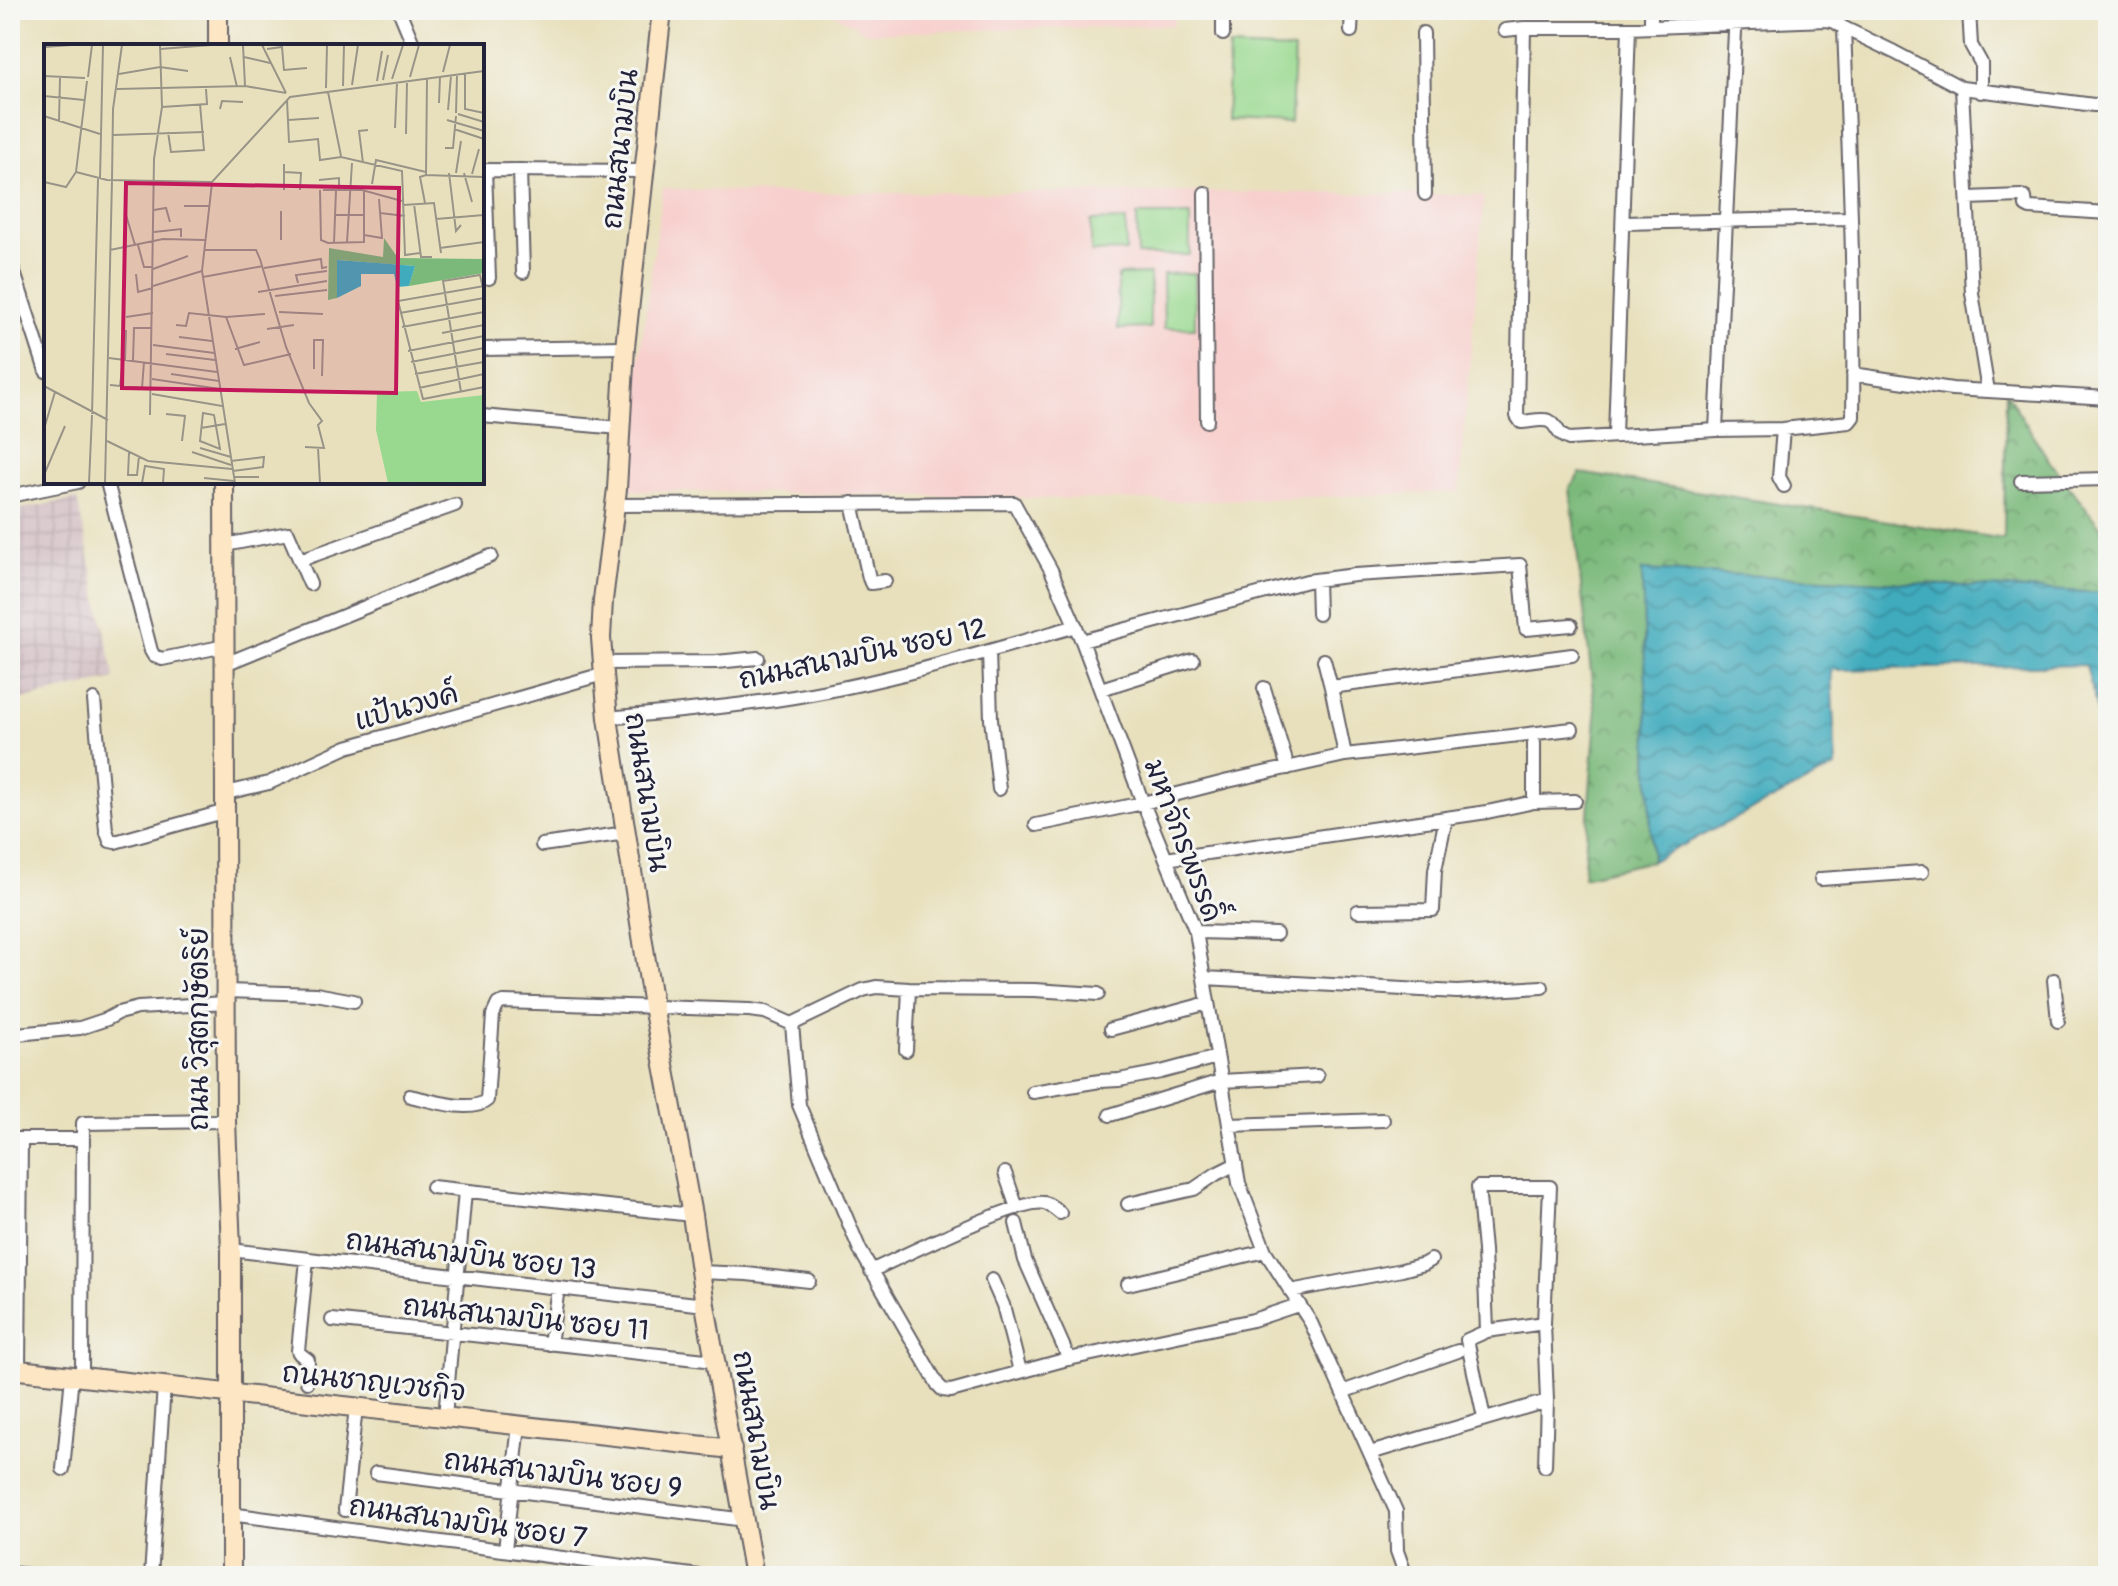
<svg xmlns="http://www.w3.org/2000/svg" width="2118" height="1586" viewBox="0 0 2118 1586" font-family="Pangolin,'Playpen Sans Thai',sans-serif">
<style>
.built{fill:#f7d0cd}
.industrial{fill:url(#industrial-grid)}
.forest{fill:url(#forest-crowns);stroke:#4e6e5a;stroke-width:2}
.park{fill:#99d98f;stroke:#5e7e65;stroke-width:2}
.water{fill:url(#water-waves);stroke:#30667c;stroke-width:2}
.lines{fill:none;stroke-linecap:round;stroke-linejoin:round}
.street-casing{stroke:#676468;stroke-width:16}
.secondary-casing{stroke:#676468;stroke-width:22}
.street{stroke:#fff;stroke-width:12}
.secondary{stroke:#fce6c4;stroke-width:18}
.labels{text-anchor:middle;stroke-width:6;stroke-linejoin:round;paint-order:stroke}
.street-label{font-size:28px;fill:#22223b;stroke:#f6f6f2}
.inset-road{fill:none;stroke:#999488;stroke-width:2}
.view{fill:#c2185b;fill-opacity:0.15;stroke:#c2185b;stroke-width:4}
.inset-edge{fill:none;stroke:#22223b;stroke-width:4}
</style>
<defs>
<pattern id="industrial-grid" width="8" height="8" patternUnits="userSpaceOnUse" patternTransform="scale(2)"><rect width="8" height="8" fill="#d2bec3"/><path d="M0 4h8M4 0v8" fill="none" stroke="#b4a3a8"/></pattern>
<pattern id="forest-crowns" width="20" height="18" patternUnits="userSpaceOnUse" patternTransform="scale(2)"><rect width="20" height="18" fill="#7ab97a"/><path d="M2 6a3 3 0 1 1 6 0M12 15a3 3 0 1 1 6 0" fill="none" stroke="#649665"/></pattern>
<pattern id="water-waves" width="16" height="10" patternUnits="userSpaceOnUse" patternTransform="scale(2)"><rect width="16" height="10" fill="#3fabbd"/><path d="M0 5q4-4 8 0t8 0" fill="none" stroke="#348b9b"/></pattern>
</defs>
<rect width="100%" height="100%" fill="#f6f6f2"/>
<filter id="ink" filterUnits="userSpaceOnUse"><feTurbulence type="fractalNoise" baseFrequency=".0125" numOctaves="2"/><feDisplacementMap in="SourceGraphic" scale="16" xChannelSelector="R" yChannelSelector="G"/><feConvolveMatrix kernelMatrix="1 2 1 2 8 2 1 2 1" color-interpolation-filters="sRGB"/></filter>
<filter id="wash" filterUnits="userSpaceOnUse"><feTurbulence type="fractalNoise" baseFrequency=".006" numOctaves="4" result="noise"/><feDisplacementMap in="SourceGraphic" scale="32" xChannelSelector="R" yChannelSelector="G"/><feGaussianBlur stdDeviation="1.8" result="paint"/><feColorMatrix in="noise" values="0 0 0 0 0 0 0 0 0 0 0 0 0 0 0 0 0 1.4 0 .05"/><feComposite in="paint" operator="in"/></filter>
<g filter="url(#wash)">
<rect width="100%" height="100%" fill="#e8e0bc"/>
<path class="built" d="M827,10H1173L1174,25L867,33Z
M663,188L769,193L1215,192L1425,194L1484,196L1459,492L1189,501L621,490Z"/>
<path class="industrial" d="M77,499L115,679L10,702V511Z"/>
<path class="forest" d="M2006,392L2050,462L2108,537V593L1642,570L1652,861L1583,877L1596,717L1570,488L1580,473L2004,539Z"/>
<path class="park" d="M1229,47L1294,50L1291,123L1226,120Z
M1137,215H1190V255H1138Z
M1126,220V251L1091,252V221Z
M1195,273V328H1164L1163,274Z
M1150,274V328L1118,329V275Z"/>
<path class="water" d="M1642,570L2108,593V756L2086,665L1831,670L1836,767L1652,861Z"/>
</g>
<g filter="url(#ink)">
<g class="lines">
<g class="street-casing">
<path id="street" d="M399,10L414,46
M1651,10V26
M1969,10L1971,45L1981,63V92
M1524,28H1629L1827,20L1835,22L1844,28L1894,52L1962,88L2094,105H2108
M1505,30L1524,28L1517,416L1521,422C1529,422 1541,418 1549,421C1558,425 1556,435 1569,439L1716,430L1783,429L1849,422L1853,417C1855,288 1849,158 1844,28
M1351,31L1352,10
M1423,33L1425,194
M1223,34V10
M482,170L644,171
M485,170L489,278
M520,170L523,272
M1205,193L1207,421
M1968,198L2021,196L2025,198L2026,206L2030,208L2108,213
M1623,223L1851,218
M10,260L46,371
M482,349L625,347
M1853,374L1952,389L1988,391L1972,293L1962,88
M1988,391L2108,398
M482,416L620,428
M1783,429L1779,477L1784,486
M1716,430L1736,10
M1615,435L1629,28
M2021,481L2108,479
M107,482L151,651L154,656L162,659L225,646
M10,496L78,482
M852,503L869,578L871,583L885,581
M615,505L1014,503L1051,570L1082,641L1143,803L1196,932L1239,1183L1265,1251L1311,1323L1396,1511L1397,1551L1406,1576
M225,545L288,533L310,584
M300,560L455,505
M1317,580L1318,614
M1082,641L1307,581L1355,575L1520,565L1526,629L1571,625
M989,651L991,719L999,789
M1324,660L1331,687
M603,663L716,662L758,658
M225,664L491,556
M1264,688L1288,768
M1101,689L1193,660
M94,700L106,830L110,841L115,842L226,811
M608,718C659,713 710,709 760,702C867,688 972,656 1076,626
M1345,755L1331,687L1572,655
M226,793L269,783L347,747L603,674
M1534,802V743
M1036,825L1143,803L1228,781L1345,755L1572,729
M542,845L626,833
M1166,859L1487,812L1534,802L1575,801
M1821,879L1922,872
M1358,911L1433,910L1435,870L1446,818
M1196,932L1276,934
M1205,978L1457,992L1542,987
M2054,980L2058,1021
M226,991L316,994L354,1001
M792,1024L863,990L876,987L909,989L1034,990L1098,994
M1111,1029L1208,1003
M17,1034L80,1028L107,1019L118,1013L138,1008L226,1003
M906,1050L909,989
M1033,1092L1100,1081L1119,1080L1161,1072L1217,1057
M410,1096C429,1100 472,1114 487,1100L493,1015L498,1004L504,1002L749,1010L765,1012L792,1024L799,1105L860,1250L938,1385L943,1390L951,1391L1064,1360L1253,1320L1298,1305
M1110,1115L1221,1081L1317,1076
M1229,1125L1383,1120
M10,1139H83
M1005,1173L1017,1208
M432,1187L692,1215
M1128,1204L1194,1189L1216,1174L1236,1164
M1016,1223L1025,1260L1069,1359
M231,1250L705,1305
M307,1259L298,1351L300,1354L308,1360L307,1382
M871,1271C898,1258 1021,1198 1044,1203C1050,1204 1055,1209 1060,1213
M700,1272L747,1274L809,1281
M992,1280L1003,1305L1020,1371
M1128,1284L1265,1251
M1290,1291L1402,1270L1424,1264L1431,1260
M332,1320L715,1361
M1487,1331L1484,1250L1478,1187H1550L1544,1323L1547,1401L1545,1466
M550,1344L558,1288
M19,1370L21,1139
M82,1377L83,1123L226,1121
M1342,1392L1458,1351
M445,1417L465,1191
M1484,1418L1467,1340L1487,1331L1544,1323
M1370,1453L1547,1401
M63,1469L72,1376
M376,1473L745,1520
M345,1510L356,1407
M230,1514L699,1576
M505,1550L519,1425
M10,1573L41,1576
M151,1576L164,1386"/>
</g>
<g class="secondary-casing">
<path id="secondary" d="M218,10V46
M662,10L625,347L617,489L603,600L601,638L603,663L608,718L653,1006L692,1215L705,1305L754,1576
M224,482L226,1121L231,1250V1576
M10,1369L732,1449"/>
</g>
<use href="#street" class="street"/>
<use href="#secondary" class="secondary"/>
</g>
</g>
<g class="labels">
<g class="street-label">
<text transform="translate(619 149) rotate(-84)" y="10">ถนนสนามบิน</text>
<text transform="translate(862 653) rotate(-12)" y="10">ถนนสนามบิน ซอย 12</text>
<text transform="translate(406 706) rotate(-16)" y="10">แป้นวงค์</text>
<text transform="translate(648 792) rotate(81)" y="10">ถนนสนามบิน</text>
<text transform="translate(1184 840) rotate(69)" y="10">มหาจักรพรรดิ์</text>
<text transform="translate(198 1029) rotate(-90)" y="10">ถนน วิสุตกษัตริย์</text>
<text transform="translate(471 1254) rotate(7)" y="10">ถนนสนามบิน ซอย 13</text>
<text transform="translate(526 1317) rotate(6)" y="10">ถนนสนามบิน ซอย 11</text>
<text transform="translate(374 1381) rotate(6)" y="10">ถนนชาญเวชกิจ</text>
<text transform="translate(757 1430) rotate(80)" y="10">ถนนสนามบิน</text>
<text transform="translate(563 1473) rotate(7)" y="10">ถนนสนามบิน ซอย 9</text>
<text transform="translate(468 1521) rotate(8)" y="10">ถนนสนามบิน ซอย 7</text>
</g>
</g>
<g transform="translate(44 44)">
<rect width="440" height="440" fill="#e8e0bc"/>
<path d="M373,347L377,358L440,351V439H344L332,386L333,348Z" fill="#99d98f"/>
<path d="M340,194L354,214L440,215V229L365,242L371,222L293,216V254L284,256L285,204L339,213Z" fill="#7ab97a"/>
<path d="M293,216L334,219L371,222L365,242L353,243L350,230H317V242L293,254Z" fill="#3fabbd"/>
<path class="inset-road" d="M199,1L201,42M218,1L242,49M1,3L27,1M116,5L167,1M223,5L238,3L240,26L263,24M186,13L193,43M200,13L226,19M399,28L406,1M75,30L116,23L144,27M421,30V65L440,69M0,32L41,34M44,33L48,1M366,33L375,1M348,35L359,1M383,35L382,131L440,133M339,36L344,11M333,37L338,7M308,41L314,1M299,42L300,1M282,44L283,1M73,45L201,42L242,49M284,48L297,112M0,52L40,56M243,56L245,98L274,95L276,116L297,113L358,127L361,211L376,209M395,59L396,32M118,63L163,60L162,45M176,65L178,57L199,58M404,66L407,32M412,69L413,31M414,70L440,78M0,72L56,90M244,76L275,74M403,76L440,87M15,78L16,33M351,84L353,38M410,85L440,95M124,88L127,108L160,106L156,60M362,90L363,37M69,91L160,88M401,104H409L412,72M319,119L315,87L324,86M32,128L63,136L168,138L246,53L440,27M240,128L257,129L256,146M405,129L412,187L417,181M412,129L417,97M420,129L428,158M428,130L435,105M56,135L59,1M68,136L69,65L78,1M275,136L295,134V146M0,138L22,143L32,128L43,37M168,139L158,227L191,439M328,140L332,116L382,128M240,146V120M276,146L277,196L284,199L320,198V147M279,146H318L358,157M381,159L376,133L382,131M370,160L377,213H388M359,161L390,159L397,209M140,162H165M110,166L122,164L126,178M336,169L361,172M82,171L91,201M291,171H320M392,175L440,171M110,188L137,185V193M320,191L338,194L335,155M237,196V167M303,198L308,119M290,199L292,146M94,201L100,223H109M396,204L440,198M66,206L119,195L161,196M160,206H212L216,215L242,303L265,359L278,377L274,381L280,404L261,403M220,224L277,215L278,224L283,223M109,225L144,212M92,230L94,248L109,244M159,233L219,222M254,239L252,231L283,227M109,242L158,227M440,242L354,257L379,355L440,343M214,248L283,237M231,252L283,246M235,268L279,270M356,269L440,254M82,273L109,269M182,273L221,270M132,281L142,282L145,269L182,273L200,321L247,310M358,283L440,268M223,285L250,281M398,289L440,281M135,293L168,297M109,301L170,309M191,305L216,298M364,307L440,292M122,310L171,316M65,314L173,328M81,316L82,286M89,317L90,284H108M367,318L440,304M270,325V296H279L278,332M127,330L175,337M371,330L440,318M108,335L176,345M66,341L108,345M0,342L64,376M76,342L79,316M98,344L100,318M375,344L440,330M417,348L399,237L436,231L440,249M108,350L178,362M159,369L170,371L176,405L156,397ZM48,370L54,135M122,370L141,372L138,397M106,371L110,115L118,63L116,1M157,384L181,380M0,385L11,348M63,397L104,417L188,425M156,404L187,413M274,404L276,439M85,408L84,431H93L95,412M148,408L187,421M187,417L220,413L219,423L189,427M0,431L21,382M190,433H215M160,434L190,437M45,439L48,371M61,439L68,136M98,439L101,422L120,425L119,439"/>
<path class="view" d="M82,139L355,144L352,349L78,344Z"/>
<rect width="440" height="440" class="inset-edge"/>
</g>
<rect width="2118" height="1586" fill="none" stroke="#f6f6f2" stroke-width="40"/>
</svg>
